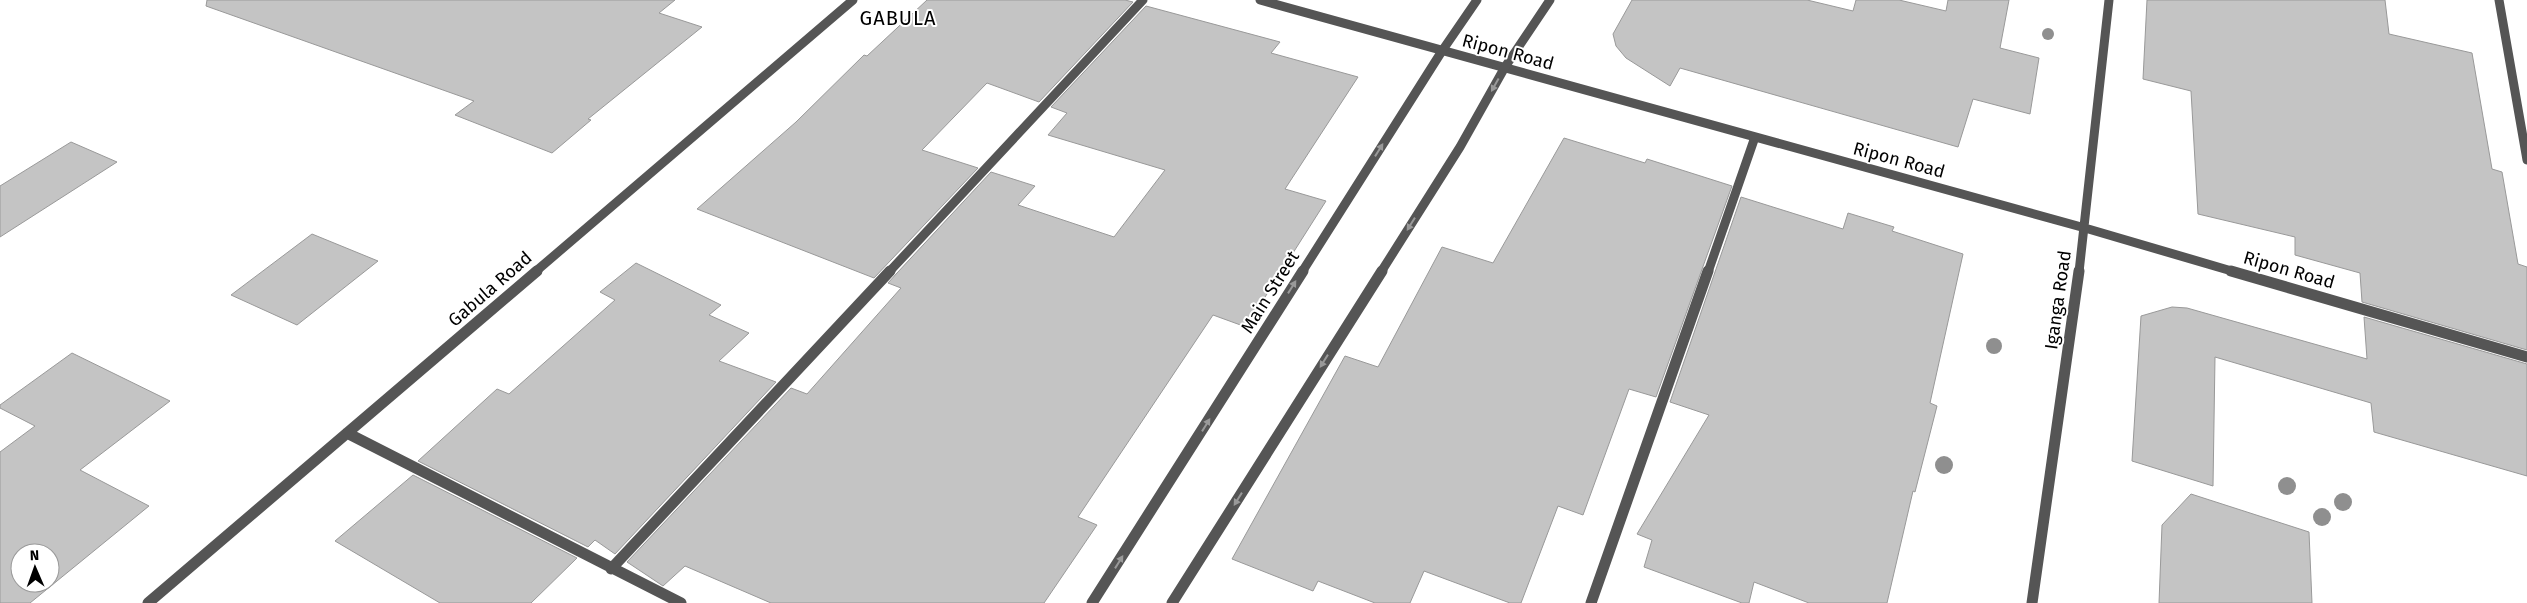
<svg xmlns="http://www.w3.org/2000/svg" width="2527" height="603" viewBox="0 0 2527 603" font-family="'Fira Sans',sans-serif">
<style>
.building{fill:#c4c4c4;stroke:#999;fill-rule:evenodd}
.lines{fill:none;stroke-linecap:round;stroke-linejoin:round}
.minor-far1{stroke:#555;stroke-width:9}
.minor{stroke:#555;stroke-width:11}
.tertiary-far1{stroke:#555;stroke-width:9}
.tertiary{stroke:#555;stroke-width:11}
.tree{fill:#8f8f8f}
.oneway{fill:#999}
.labels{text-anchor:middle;stroke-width:4;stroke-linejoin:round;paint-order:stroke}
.street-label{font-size:18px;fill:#000;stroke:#fff}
.quarter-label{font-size:20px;letter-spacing:1px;fill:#000;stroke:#fff}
</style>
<rect width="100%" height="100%" fill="#fff"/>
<path class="building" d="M207,0H675L659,13L702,27L588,119L591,120L552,153L455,115L474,101L206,6Z
M927,0H1125L1133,2L1039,102L987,83L922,150L978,168L874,278L697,209L796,122L864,55L867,56Z
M1632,0H1807L1853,11L1856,0H1899L1946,11L1948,0H2009L2000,48L2039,58L2030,114L1973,99L1958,147L1680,68L1670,86L1626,58L1616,46L1613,34Z
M2147,0H2385L2389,34L2472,53L2492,169L2502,172L2518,264L2527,267V350L2362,302L2360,273L2295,255V237L2198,214L2191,91L2143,79Z
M1146,6L1280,42L1271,53L1358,77L1285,189L1326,201L1246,327L1213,315L1078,517L1097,525L1044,603H771L685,566L663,586L627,562L791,388L807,394L901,288L888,283L897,273L991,172L1035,186L1018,205L1114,237L1165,170L1048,135L1067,113L1051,107Z
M1564,138L1645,163L1647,159L1732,186L1656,397L1629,389L1583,515L1558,506L1521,603H1510L1424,571L1410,603H1375L1318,581L1313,591L1232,559L1345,356L1378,367L1442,247L1493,263Z
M71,142L117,162L0,237V186Z
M1741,197L1843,229L1848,213L1894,227L1892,231L1963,254L1930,403L1937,406L1915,492L1913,491L1887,603H1809L1754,582L1749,603H1742L1644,567L1652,540L1637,534L1709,415L1670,402Z
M312,234L378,261L297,325L231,295Z
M636,263L721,305L709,315L749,333L719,361L776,382L615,554L595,540L588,547L418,461L497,389L509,394L615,300L600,292Z
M2172,307L2187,308L2367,359L2364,317L2527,364V476L2374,432L2371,403L2215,357L2213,486L2132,461L2141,316Z
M72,353L170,401L80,470L149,506L30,603H0V452L35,426L0,408V405ZM20,553H50V583H20Z
M413,475L577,558L531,603H440L335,541Z
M2191,494L2309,532L2312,603H2159L2162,525Z"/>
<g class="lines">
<path class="minor-far1" d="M1260,0L2085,228L2235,272
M2499,0L2527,160
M535,272L853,0
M889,272L1143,0
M1708,272L1755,137
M2079,272L2109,0"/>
<path class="minor" d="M2231,271L2527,357
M347,433L681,603
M611,569L890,271
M148,603L537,271
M1591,603L1708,271
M2032,603L2079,271"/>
<path class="tertiary-far1" d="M1302,272L1442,51L1477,0
M1381,272L1460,147L1505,67L1550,0"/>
<path class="tertiary" d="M1092,603L1303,271
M1172,603L1382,271"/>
</g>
<g class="tree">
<circle cx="2048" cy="34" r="6"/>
<circle cx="1994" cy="346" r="8"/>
<circle cx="1944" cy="465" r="9"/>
<circle cx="2287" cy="486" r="9"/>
<circle cx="2343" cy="502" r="9"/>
<circle cx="2322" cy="517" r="9"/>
</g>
<defs><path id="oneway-solid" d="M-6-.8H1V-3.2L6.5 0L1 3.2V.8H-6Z" transform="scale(1.25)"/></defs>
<g class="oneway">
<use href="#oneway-solid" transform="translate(1495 85) rotate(119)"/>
<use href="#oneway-solid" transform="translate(1379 150) rotate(-58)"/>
<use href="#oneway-solid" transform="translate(1411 224) rotate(122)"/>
<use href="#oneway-solid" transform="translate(1292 287) rotate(-58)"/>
<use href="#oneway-solid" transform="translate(1324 361) rotate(122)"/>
<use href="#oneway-solid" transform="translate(1206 425) rotate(-58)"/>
<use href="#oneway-solid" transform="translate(1238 499) rotate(122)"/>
<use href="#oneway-solid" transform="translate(1119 562) rotate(-58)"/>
</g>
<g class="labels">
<g class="street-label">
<text transform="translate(1508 52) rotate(15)" y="6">Ripon Road</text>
<text transform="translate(1899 160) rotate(15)" y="6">Ripon Road</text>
<text transform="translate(2289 270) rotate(16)" y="6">Ripon Road</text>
<text transform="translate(490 289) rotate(-41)" y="6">Gabula Road</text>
<text transform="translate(1270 292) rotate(-58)" y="6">Main Street</text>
<text transform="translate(2058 300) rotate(-82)" y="6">Iganga Road</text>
</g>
<g class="quarter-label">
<text x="898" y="25">GABULA</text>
</g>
</g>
<g transform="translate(35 568) rotate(358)"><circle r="24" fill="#ffffff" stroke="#999999"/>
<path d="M0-4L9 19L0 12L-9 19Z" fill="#000000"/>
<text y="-8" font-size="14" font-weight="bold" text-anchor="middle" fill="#000000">N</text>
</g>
</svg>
